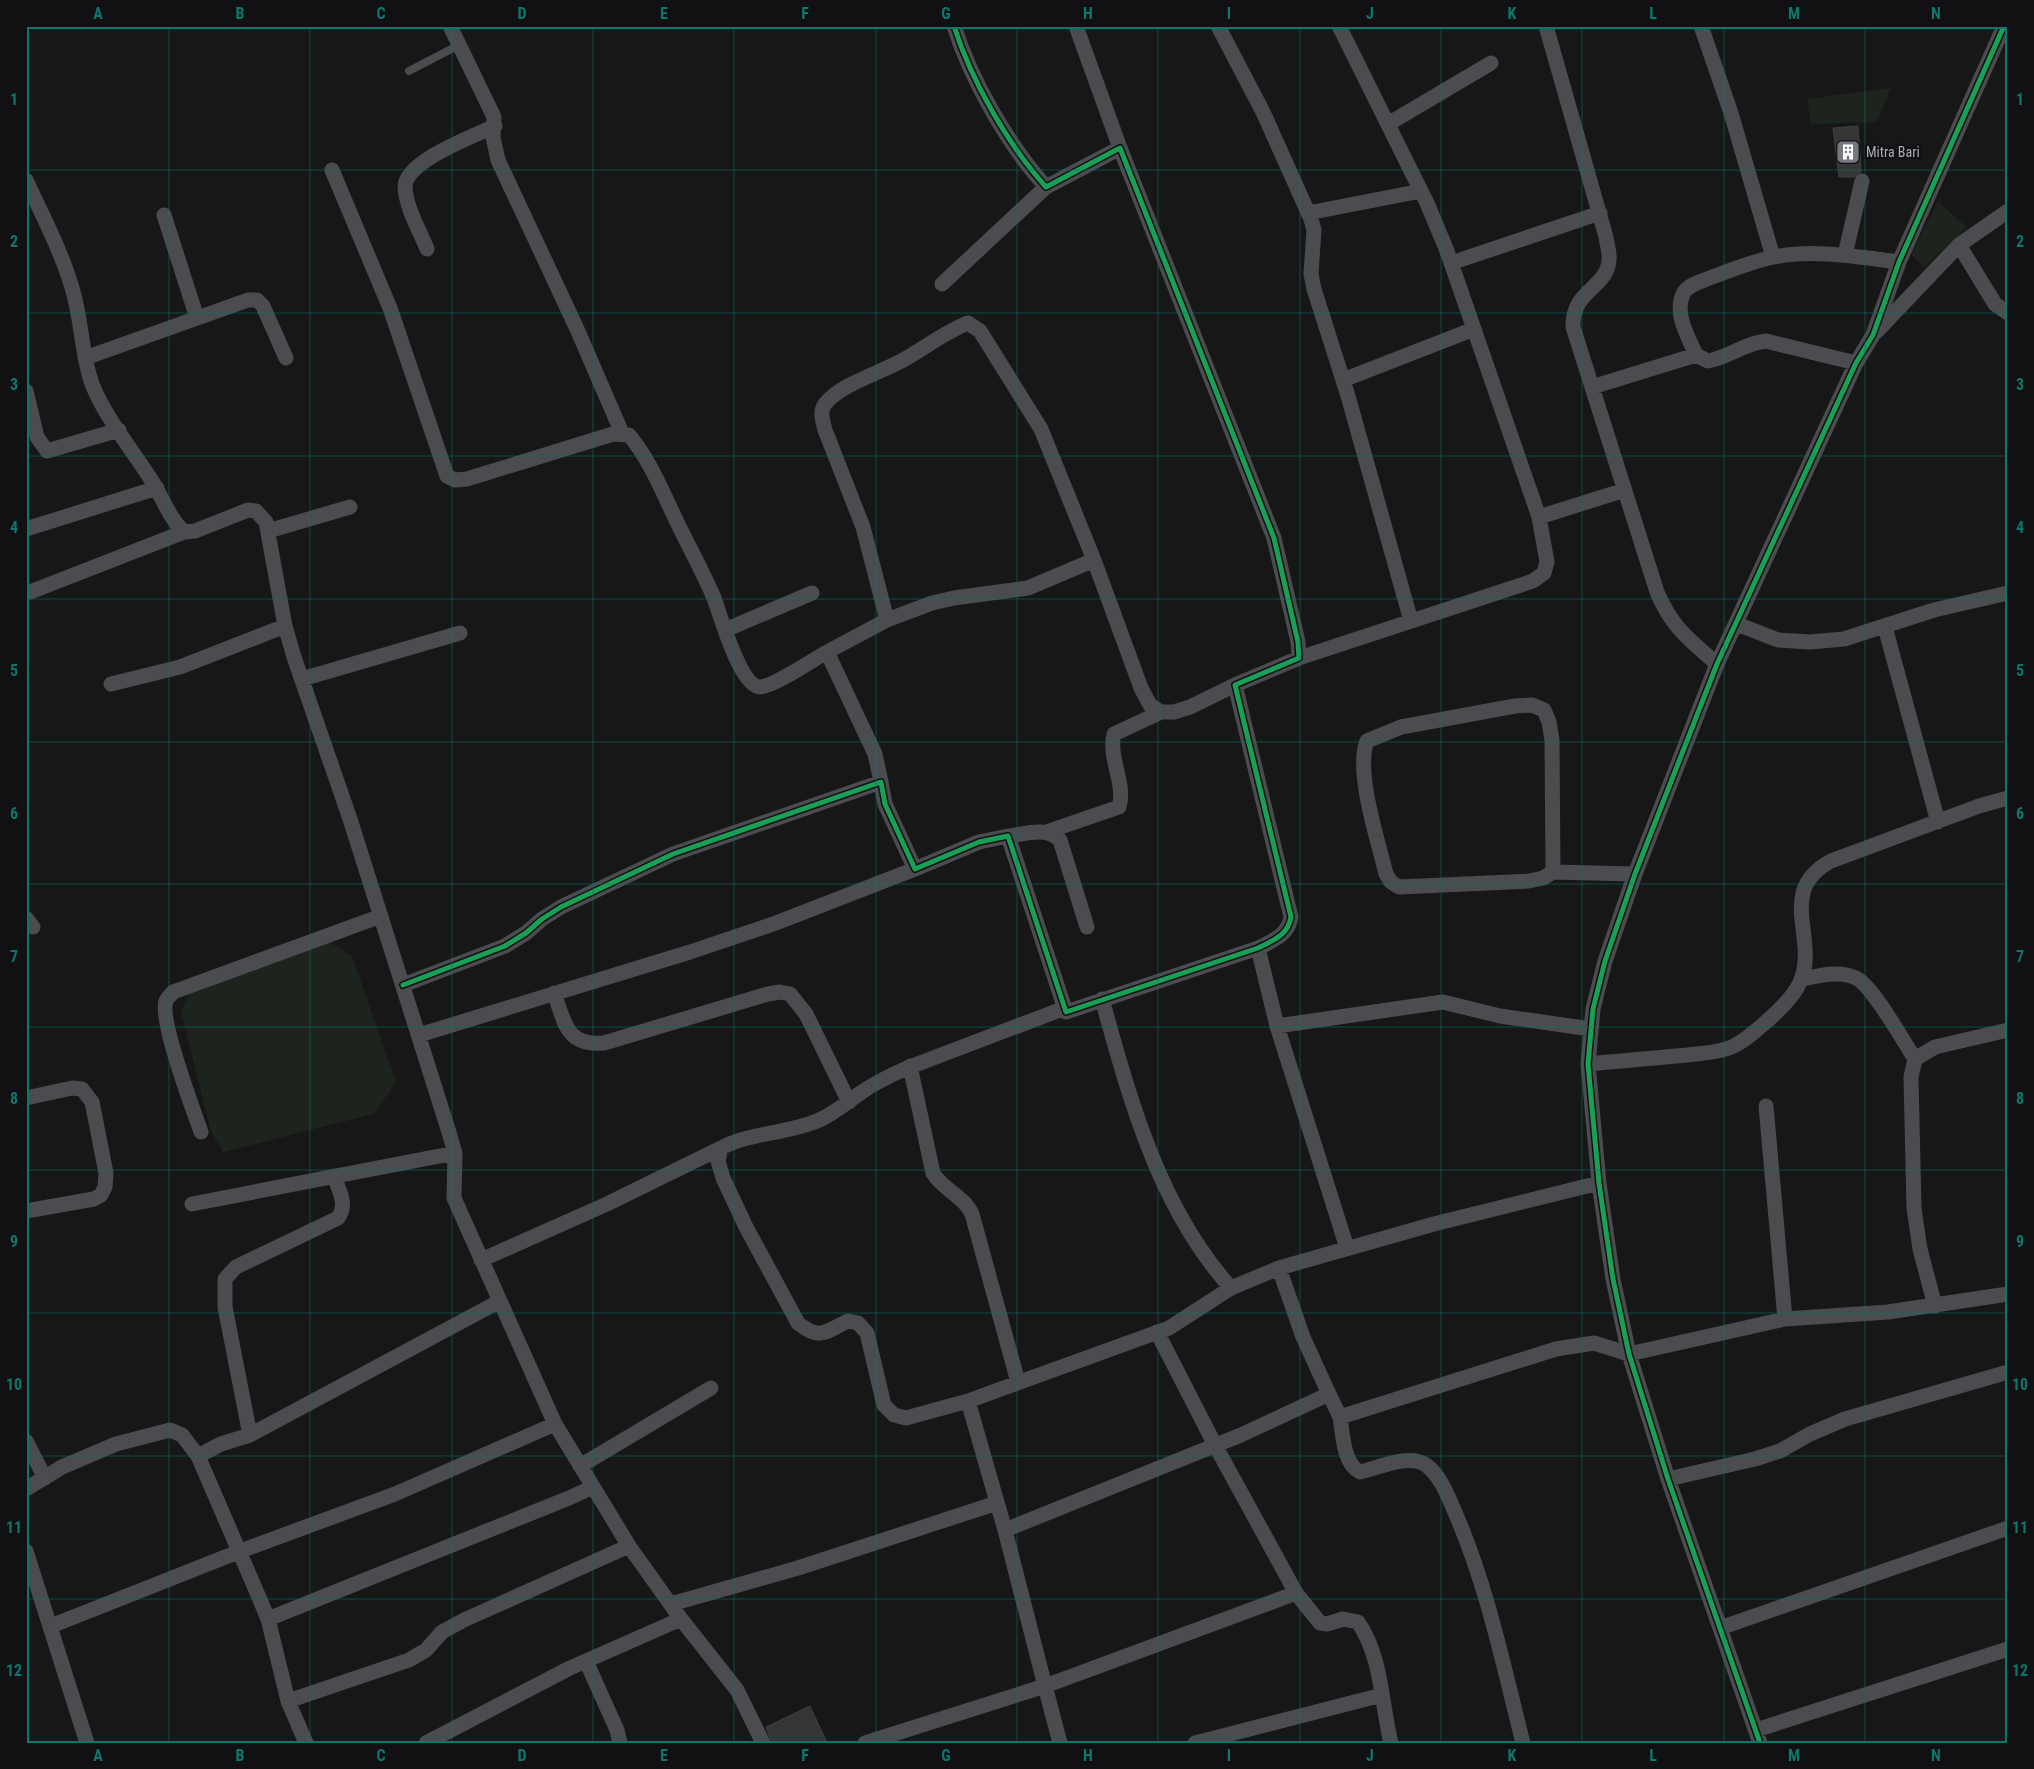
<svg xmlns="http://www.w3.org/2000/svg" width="2034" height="1769" viewBox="0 0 2034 1769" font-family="'Roboto Condensed',sans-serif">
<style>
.green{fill:#1d241e}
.building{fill:#353536;stroke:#3f4043}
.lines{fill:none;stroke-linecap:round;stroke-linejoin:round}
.lane{stroke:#4b4c50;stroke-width:8}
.street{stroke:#4b4c50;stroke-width:15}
.cycleway-casing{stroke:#111113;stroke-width:8}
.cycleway{stroke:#1a9f57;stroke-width:5}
.grid{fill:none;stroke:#0f766e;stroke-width:1;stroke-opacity:0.55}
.labels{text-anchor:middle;stroke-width:4.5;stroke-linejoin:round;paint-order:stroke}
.poi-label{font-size:14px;fill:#a8adb8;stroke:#111113;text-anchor:start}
.neatline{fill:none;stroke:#0f766e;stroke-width:2}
.grid-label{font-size:16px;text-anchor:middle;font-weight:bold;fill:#0f766e}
</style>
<rect width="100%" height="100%" fill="#171717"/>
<path class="green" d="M1891,88L1877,122L1811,124L1807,99Z
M1938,202L1967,227L1924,267L1911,254Z
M328,941L352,956L396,1082L374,1114L223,1152L211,1131L181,1012L193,983Z"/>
<path class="building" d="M1858,126L1861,172L1854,177H1839L1833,128Z
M810,1706L827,1743H772L766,1727Z"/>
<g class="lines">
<path class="lane" d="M409,71L459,45"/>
<path class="street" d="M450,26L494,117L493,137L498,160L577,329L622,433
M1076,26L1120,148
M1218,26L1263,112L1311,219L1314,230L1311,274L1314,289L1348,396L1411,621
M1339,26L1427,203L1447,251L1539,517
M1546,26L1606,237C1607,244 1610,253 1609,260C1607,289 1572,289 1573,327L1657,592C1673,629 1688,638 1717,664
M1701,26L1731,113L1773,257
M1388,124L1491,63
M332,170L390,308L447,476L455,480L467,479L613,434L629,435C650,460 663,493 677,522C689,547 703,572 714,598C720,614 740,686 760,687C773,687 814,659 827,652L875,754L881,782
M26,180C43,217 64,256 74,295C82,325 82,356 92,384C105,417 133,451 152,481C163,498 169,518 184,532L195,531L248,510L256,511L266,522L285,626L294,657L350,819L448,1129L455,1153L454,1198L500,1301
M1308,213L1421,191
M164,215L197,318
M1959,245L1995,304L2008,313
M427,249C420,231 406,208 405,187C405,161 474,136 495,126
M1845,255L1862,181
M1451,263L1600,213
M942,284L1046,187
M1877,331L1959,245L2008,211
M85,358L248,300H257L263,306L286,358
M1856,363L1766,341C1745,343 1729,357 1708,361L1696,355C1688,336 1674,314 1683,294C1688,284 1703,281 1712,277C1732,270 1753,261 1774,257C1814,249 1858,257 1899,262
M1343,380L1474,329
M1592,387L1696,355
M26,391L37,437L47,451L119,430
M26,529L157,488
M268,531L350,507
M1094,560L1028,588L954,598L932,603L887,620L863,527L825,430C823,421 819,412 825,404C840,384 883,372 905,359C926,347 945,332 968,323L980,331L1041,429L1094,560L1141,688L1150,705L1161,712
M30,592L184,532
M1737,624L1778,640L1810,642L1844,639L1934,610L2008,593
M1885,627L1938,822
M725,630L812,593
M827,652L887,620
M1299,658L1533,581L1544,573L1547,562L1539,517L1625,490
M302,679L460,633
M111,684L180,667L285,626
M1046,832L1119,807C1126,783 1108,759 1114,734L1161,712H1174L1190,707L1235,685
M1008,836C1025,834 1046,826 1060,840L1087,927
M1553,872L1552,740L1549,722L1544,710L1532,705L1515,706L1401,727L1367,741C1355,772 1378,840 1386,874L1391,882L1399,887L1529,881L1543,878L1553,872L1635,874
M26,918L33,927
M1258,948L1277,1026L1347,1248
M1802,979C1819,976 1839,970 1856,978C1873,986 1903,1041 1915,1059
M403,985L505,946L526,933L542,919L561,907L673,854L881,782L885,804L915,869L979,842L1008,836L1066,1012L1258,948C1274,940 1288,935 1291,917L1235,685L1299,658L1298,642L1274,538L1120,148L1046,187C1008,145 971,80 954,26
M554,993C565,1023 566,1046 604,1043L768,994L780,992L790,994L806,1014L849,1102
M1102,999C1130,1100 1159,1208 1231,1288
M1065,1008L907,1068C891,1075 876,1082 862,1092C847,1102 834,1114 817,1121C786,1134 751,1132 721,1148L718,1161L723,1178L746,1227L798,1323C820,1341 825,1332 848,1321L858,1323L867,1333L884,1405L894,1415L906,1418L968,1401L1169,1328L1231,1288L1279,1268L1434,1224L1599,1183
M1277,1026L1443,1002L1500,1016L1591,1029
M419,1035L690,952L776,923L915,869
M1588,1064C1617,1061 1647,1059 1676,1056C1693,1054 1712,1054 1729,1048C1743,1043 1755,1031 1766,1022C1779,1010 1797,994 1802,977C1816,935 1777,890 1831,861L1979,806L2008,798
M910,1066L933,1173C943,1190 964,1196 972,1214L1018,1382
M26,1098L72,1088L82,1089L92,1102L106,1173L105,1187L101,1195L94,1199L26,1211
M1766,1106L1785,1319
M201,1132C193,1109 159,1019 166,1001C167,998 171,995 173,992L381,916
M192,1204L455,1153
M481,1260L607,1204L721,1148
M1279,1268L1303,1337L1329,1394
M1935,1306L1920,1249L1914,1208L1911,1077L1915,1059L1935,1047L2008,1030
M1157,1332L1215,1445L1296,1593L1320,1623L1327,1624L1343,1619L1358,1622C1382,1657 1381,1702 1391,1743
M968,1401L1005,1530L1045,1686L1296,1593
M1340,1417C1343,1434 1343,1464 1360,1472C1378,1468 1409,1453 1426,1465C1440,1475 1448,1496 1454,1510C1487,1585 1503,1664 1523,1743
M250,1435L225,1307V1279L236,1267L338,1218C348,1204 339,1191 334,1176
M26,1441L45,1478
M198,1456L221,1444L250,1435L500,1301L555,1424
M580,1466L711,1388
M1668,1479L1755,1459L1780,1451L1810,1434L1845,1419L2008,1372
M26,1489L62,1467L116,1444L170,1430L182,1435L198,1456L258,1595L268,1619L288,1701L306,1743
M1005,1530L1241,1435L1329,1394L1340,1417L1556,1349L1594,1343L1629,1354L1785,1319L1888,1312L2008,1294
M26,1551L87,1743
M671,1604L798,1568L997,1503
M268,1619L569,1498L593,1487
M51,1626L238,1552L395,1494L555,1424L629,1546
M1720,1628L2008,1528
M586,1661L617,1730L620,1743
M288,1701L409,1660L426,1650L442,1632L464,1620L629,1546L681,1619L737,1690L763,1743
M1756,1730L2008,1649
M426,1743L570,1668L681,1619
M865,1743L1045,1686L1060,1743
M1195,1743L1382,1695
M1760,1743L1668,1479L1629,1354L1613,1279L1599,1183L1588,1064L1593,1009L1605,961L1635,874L1717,664L1856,363L1873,335L1899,262L2004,26"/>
<g class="cycleway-casing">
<path id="cycleway" d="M403,985L505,946L526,933L542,919L561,907L673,854L881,782L885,804L915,869L979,842L1008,836L1066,1012L1258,948C1274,940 1288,935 1291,917L1235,685L1299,658L1298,642L1274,538L1120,148L1046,187C1008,145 971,80 954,26
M1760,1743L1668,1479L1629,1354L1613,1279L1599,1183L1588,1064L1593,1009L1605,961L1635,874L1717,664L1856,363L1873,335L1899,262L2004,26"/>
</g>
<use href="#cycleway" class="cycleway"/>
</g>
<path class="grid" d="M169,26V1743M310,26V1743M452,26V1743M593,26V1743M734,26V1743M876,26V1743M1017,26V1743M1158,26V1743M1300,26V1743M1441,26V1743M1582,26V1743M1724,26V1743M1865,26V1743M26,170H2008M26,313H2008M26,456H2008M26,599H2008M26,742H2008M26,884H2008M26,1027H2008M26,1170H2008M26,1313H2008M26,1456H2008M26,1599H2008"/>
<defs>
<g id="building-square" transform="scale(1.25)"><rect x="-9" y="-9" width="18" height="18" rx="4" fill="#757880" stroke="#111113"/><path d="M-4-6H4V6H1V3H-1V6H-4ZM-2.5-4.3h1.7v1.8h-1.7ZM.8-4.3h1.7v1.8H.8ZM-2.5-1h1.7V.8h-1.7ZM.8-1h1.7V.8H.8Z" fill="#fff"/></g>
</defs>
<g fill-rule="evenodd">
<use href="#building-square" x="1848" y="152"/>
</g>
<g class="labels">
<g class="poi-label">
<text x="1866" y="157">Mitra Bari</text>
</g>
</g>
<rect width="2034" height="1769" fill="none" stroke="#111113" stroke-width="55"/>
<rect x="28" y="28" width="1978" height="1714" class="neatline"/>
<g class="grid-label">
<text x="98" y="19">A</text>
<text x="240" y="19">B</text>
<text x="381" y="19">C</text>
<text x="522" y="19">D</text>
<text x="664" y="19">E</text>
<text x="805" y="19">F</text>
<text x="946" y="19">G</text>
<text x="1088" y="19">H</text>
<text x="1229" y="19">I</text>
<text x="1370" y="19">J</text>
<text x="1512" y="19">K</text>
<text x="1653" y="19">L</text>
<text x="1794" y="19">M</text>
<text x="1936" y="19">N</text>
<text x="14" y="105">1</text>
<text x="2020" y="105">1</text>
<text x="14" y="247">2</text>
<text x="2020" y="247">2</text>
<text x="14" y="390">3</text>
<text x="2020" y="390">3</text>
<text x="14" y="533">4</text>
<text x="2020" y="533">4</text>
<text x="14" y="676">5</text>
<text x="2020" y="676">5</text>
<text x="14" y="819">6</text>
<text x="2020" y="819">6</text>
<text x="14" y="962">7</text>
<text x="2020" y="962">7</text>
<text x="14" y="1104">8</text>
<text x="2020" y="1104">8</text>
<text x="14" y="1247">9</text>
<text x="2020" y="1247">9</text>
<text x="14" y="1390">10</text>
<text x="2020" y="1390">10</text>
<text x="14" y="1533">11</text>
<text x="2020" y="1533">11</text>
<text x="14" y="1676">12</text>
<text x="2020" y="1676">12</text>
<text x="98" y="1761">A</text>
<text x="240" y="1761">B</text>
<text x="381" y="1761">C</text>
<text x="522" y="1761">D</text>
<text x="664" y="1761">E</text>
<text x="805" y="1761">F</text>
<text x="946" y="1761">G</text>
<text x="1088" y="1761">H</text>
<text x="1229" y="1761">I</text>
<text x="1370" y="1761">J</text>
<text x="1512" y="1761">K</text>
<text x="1653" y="1761">L</text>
<text x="1794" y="1761">M</text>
<text x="1936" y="1761">N</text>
</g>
</svg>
